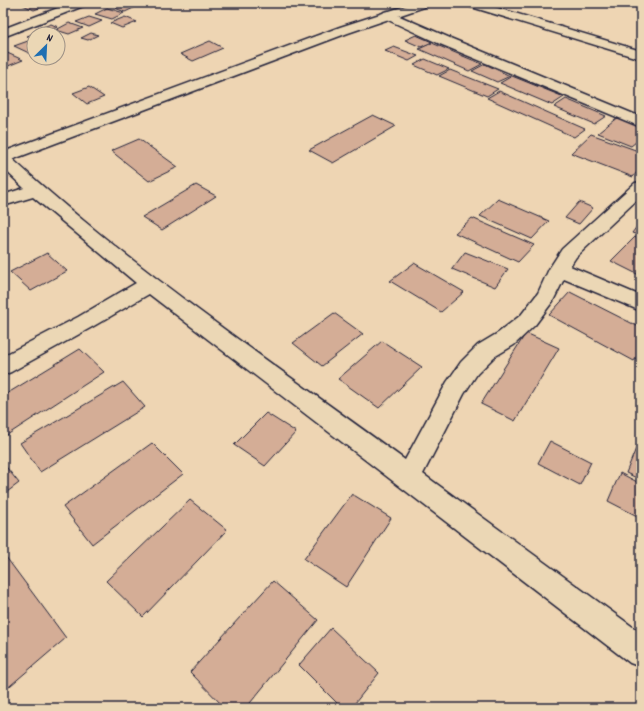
<svg xmlns="http://www.w3.org/2000/svg" width="644" height="711" viewBox="0 0 644 711" font-family="Dekko,sans-serif">
<style>
.building{fill:#d4ad96;stroke:#22223b}
.lines{fill:none;stroke-linecap:round;stroke-linejoin:round}
.lane-casing{stroke:#22223b;stroke-width:3}
.street-casing{stroke:#22223b;stroke-width:3}
.secondary-casing{stroke:#22223b;stroke-width:3}
.lane{fill:#ebd7b5;fill-rule:evenodd}
.street{fill:#ebd7b5;fill-rule:evenodd}
.secondary{fill:#ebd7b5;fill-rule:evenodd}
</style>
<rect width="100%" height="100%" fill="#eed5b3"/>
<filter id="ink" filterUnits="userSpaceOnUse"><feTurbulence type="fractalNoise" baseFrequency=".025" numOctaves="2"/><feDisplacementMap in="SourceGraphic" scale="8" xChannelSelector="R" yChannelSelector="G"/><feConvolveMatrix kernelMatrix="1 2 1 2 8 2 1 2 1" color-interpolation-filters="sRGB"/></filter>
<g filter="url(#ink)">
<path class="building" d="M28,3H53L34,10L23,5Z
M126,3H133L140,5L125,12L115,8Z
M138,3H163L150,8Z
M107,8L124,13L112,19L95,14Z
M89,17L102,21L89,27L76,22Z
M125,17L137,22L122,28L110,23Z
M69,23L83,28L69,34L56,30Z
M51,24L58,27L50,30L43,27Z
M45,29L54,34H34V40L27,36Z
M91,33L98,35L88,40L81,38Z
M416,35L432,42L421,47L405,40Z
M28,41L34,44V51L29,53L14,46Z
M210,41L223,48L193,61L180,54Z
M432,43L482,64L469,71L419,49Z
M394,47L418,56L409,61L385,51Z
M5,52L23,60L8,66L3,64V53Z
M425,59L449,69L437,75L414,65Z
M485,64L510,76L497,82L472,71Z
M450,70L498,89L487,96L439,76Z
M512,76L564,97L552,105L500,83Z
M89,87L104,97L87,104L73,93Z
M499,91L585,129L574,137L487,98Z
M566,99L606,116L594,124L554,107Z
M373,115L396,126L333,163L309,150Z
M619,116L641,125V138L631,146L598,133Z
M591,134L641,152V167L633,177L571,153Z
M139,139L178,167L149,181L111,151Z
M196,185L216,196L162,230L142,217Z
M498,199L549,221L532,239L480,216Z
M579,202L593,208L579,224L565,218Z
M472,218L534,245L518,262L455,233Z
M638,225L641,227V236L632,233Z
M635,237L641,240V276L611,261Z
M465,252L508,269L495,287L452,269Z
M47,253L67,271L31,291L10,272Z
M414,263L464,292L441,312L390,281Z
M570,292L641,328V351L634,361L549,315Z
M334,313L363,334L322,366L293,343Z
M526,333L559,348L515,421L481,404Z
M382,341L422,367L379,408L338,379Z
M80,349L104,372L7,435L3,430V396Z
M123,382L145,407L40,472L20,443Z
M266,413L296,432L265,466L234,445Z
M641,436V480L626,473Z
M550,441L591,462L580,485L538,463Z
M152,443L183,474L92,544L63,507Z
M3,463L19,483L3,495Z
M620,473L641,484V518L608,501Z
M352,494L391,518L346,587L304,559Z
M190,500L227,530L143,617L106,581Z
M3,553L66,638L4,691L3,689Z
M273,581L318,620L246,708H225L190,672Z
M331,628L379,673L351,708H342L299,665Z"/>
<g class="lines">
<g class="lane-casing">
<path id="lane" d="M636,3H641V5L637,4Z"/>
</g>
<g class="street-casing">
<path id="street" d="M71,3H88L86,5L3,37V29Z
M463,3H481L641,51V59L465,5Z
M388,11L450,38L641,117V127L440,44L384,18L382,15L384,12Z
M3,154L9,156C131,268 271,362 405,460L447,382L461,362L478,345L498,333L521,315L538,293L549,269L562,249L635,183L641,182V196L576,257L570,266L641,296V311L564,279L553,301L535,325L514,345L494,357L477,374L464,394L423,474L641,633V667L630,663L149,294L92,327L11,372L3,375V356L78,317L136,283L33,197L3,206V195L24,188L3,168Z"/>
</g>
<g class="secondary-casing">
<path id="secondary" d="M414,3H432L430,5L348,33L3,163V152L340,27Z"/>
</g>
<use href="#lane" class="lane"/>
<use href="#street" class="street"/>
<use href="#secondary" class="secondary"/>
</g>
</g>
<rect width="644" height="711" fill="none" stroke="#ebd7b5" stroke-width="16"/>
<rect x="8" y="8" width="628" height="695" fill="none" stroke="#22223b" stroke-width="1.5" filter="url(#ink)"/>
<g transform="translate(46 46) rotate(24)"><circle r="19" fill="#ebd7b5" stroke="#9b8f84"/>
<path d="M0-3L7 15L0 10L-7 15Z" fill="#1f6fb2"/>
<text y="-6" font-size="11" font-weight="bold" text-anchor="middle" fill="#22223b">N</text>
</g>
</svg>
